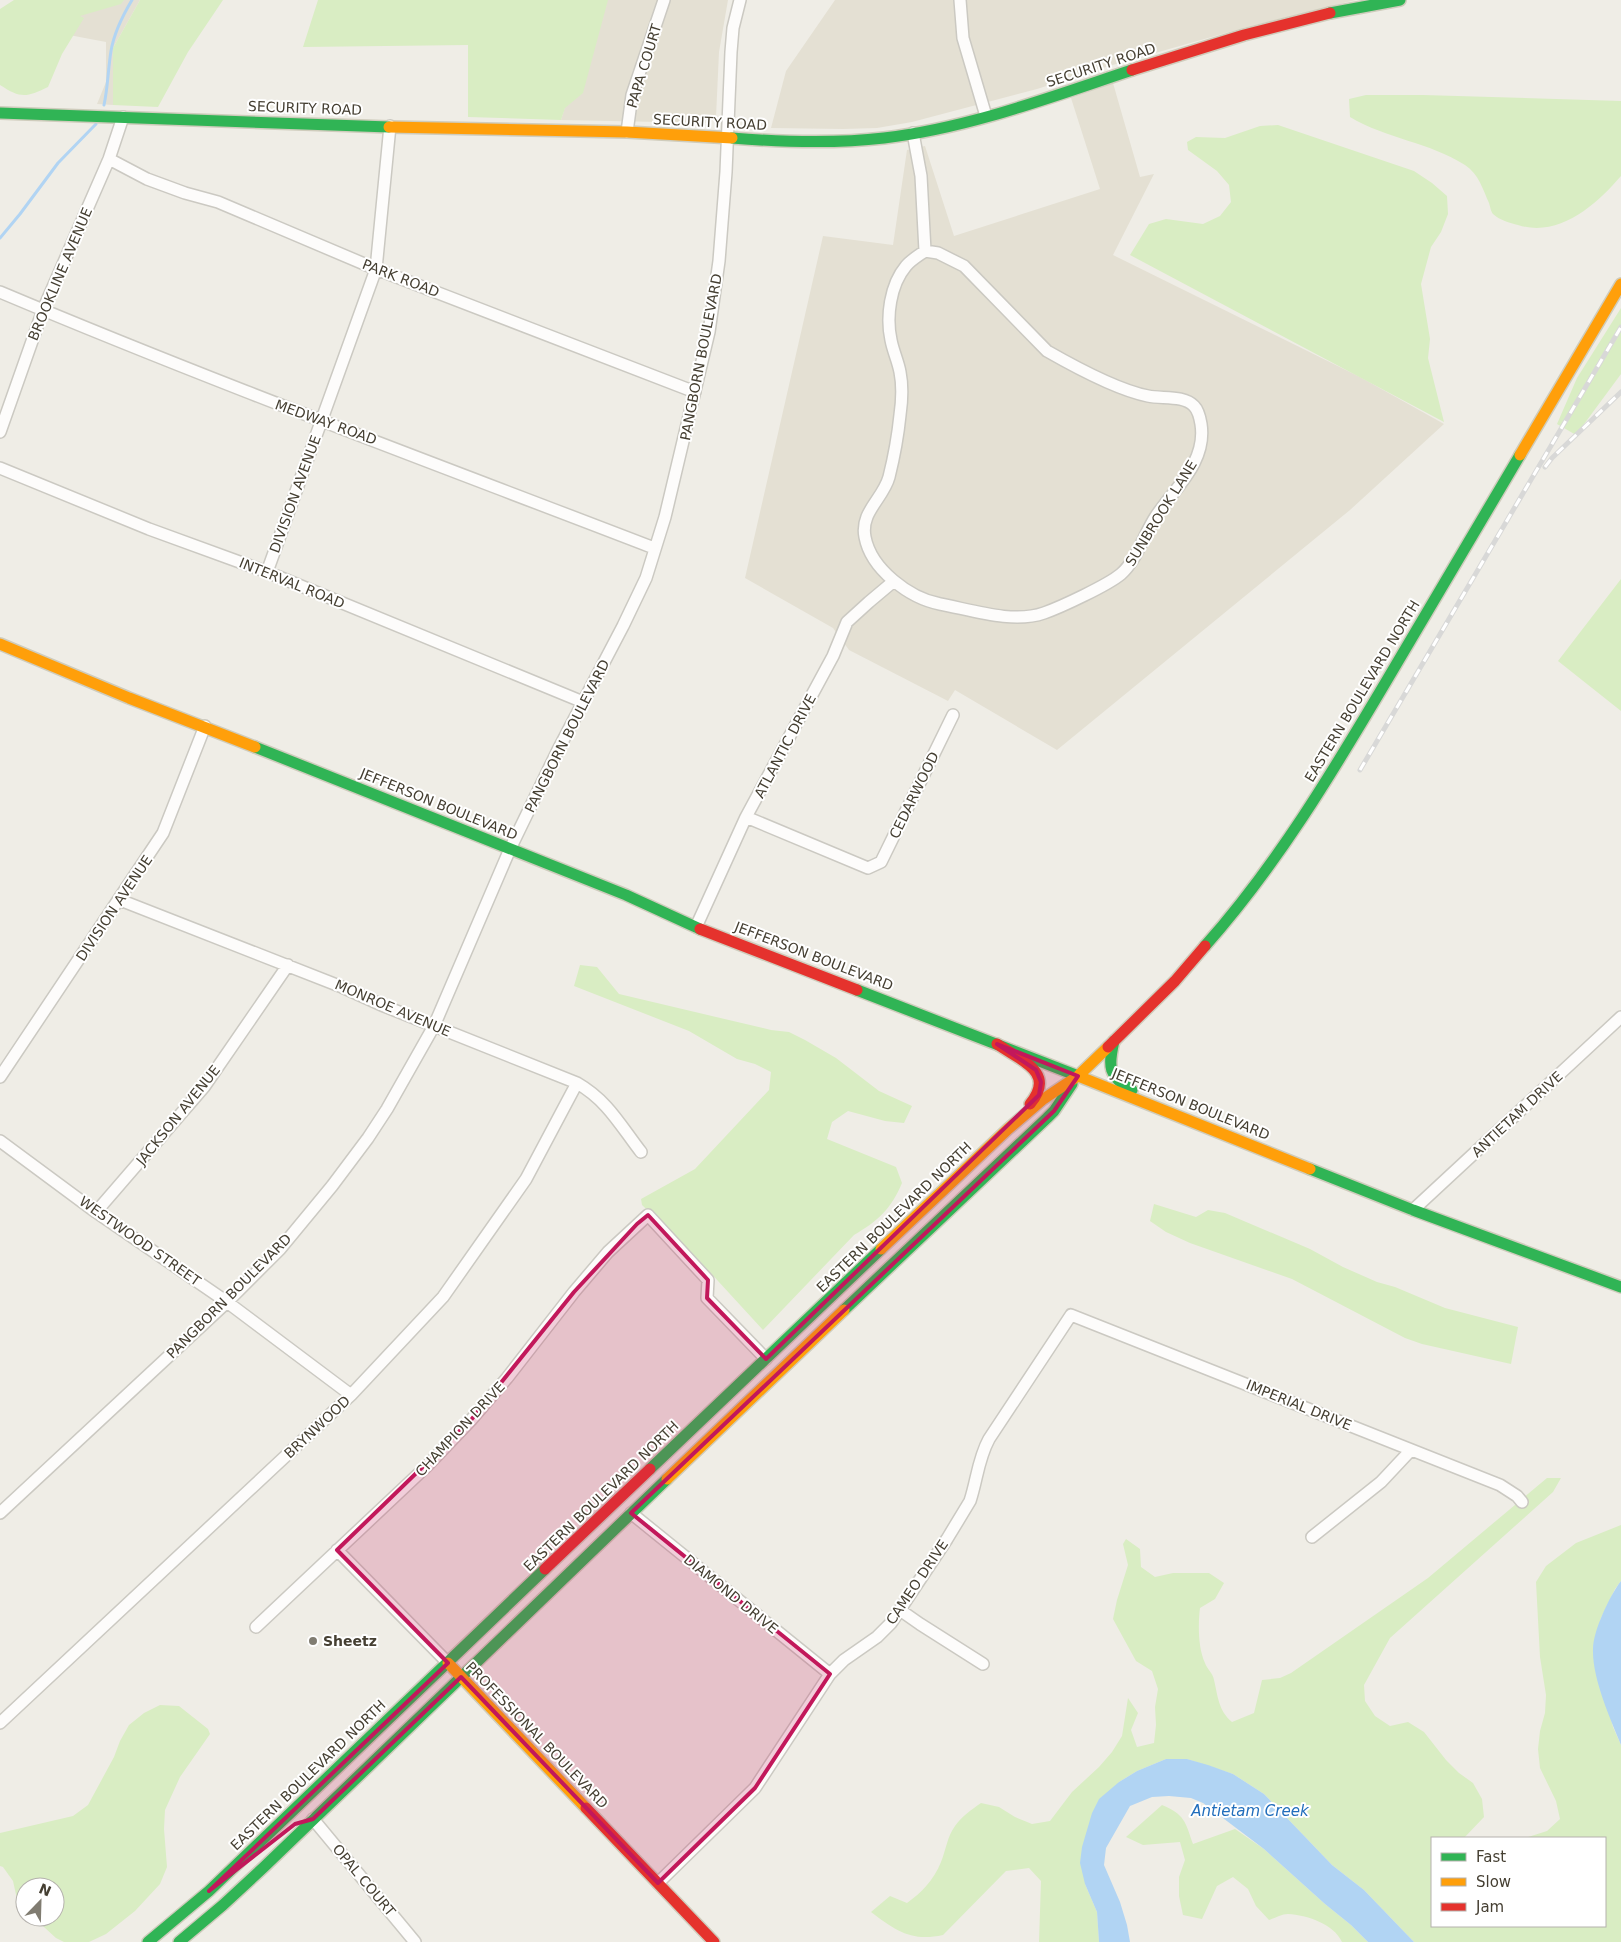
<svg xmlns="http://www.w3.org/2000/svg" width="1621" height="1942" viewBox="0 0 1621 1942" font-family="'DejaVu Sans',sans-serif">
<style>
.residential{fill:#e4e0d3}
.green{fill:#d9edc3}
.water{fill:#b1d4f3}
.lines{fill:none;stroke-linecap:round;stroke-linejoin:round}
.stream{stroke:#b1d4f3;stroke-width:3}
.street-casing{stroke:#cbc9c2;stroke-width:14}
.fast-casing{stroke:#cfccbc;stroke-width:14}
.slow-casing{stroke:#cfccbc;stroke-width:14}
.jam-casing{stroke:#cfccbc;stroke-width:14}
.street{stroke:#fdfcfb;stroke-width:11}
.fast{stroke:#30b455;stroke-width:11}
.slow{stroke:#ff9f0a;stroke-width:11}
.jam{stroke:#e5322d;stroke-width:11}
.rail-casing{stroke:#d8d8d7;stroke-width:5}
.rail{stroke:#fff;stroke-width:3;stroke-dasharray:9;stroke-linecap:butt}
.marked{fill:#c2185b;fill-opacity:0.2;stroke:#c2185b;stroke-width:4;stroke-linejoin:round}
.poi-dot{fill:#807c71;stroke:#fff;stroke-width:2}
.labels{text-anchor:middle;stroke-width:4;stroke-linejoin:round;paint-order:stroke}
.street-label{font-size:14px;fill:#453f32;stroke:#fff}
.poi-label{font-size:14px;font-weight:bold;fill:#453f32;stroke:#fff;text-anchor:start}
.water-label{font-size:15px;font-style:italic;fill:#216ebc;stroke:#fff}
</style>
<rect width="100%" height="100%" fill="#efede6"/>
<path class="residential" d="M25,0H140L113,48V105L97,104L106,82V42L53,32Z
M598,0H728L719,52L716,117L710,123L561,120Z
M835,0H1356L1247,27L1109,66L1037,89L912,122L877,128L843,129L771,128L786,71Z
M1113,83L1140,177L1154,174L1113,255L1360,377L1444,424L1350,510L1057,750L955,690L948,701L849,650L833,628L745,578L823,236L893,245L907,150L925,146L954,236L1100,189L1071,98Z"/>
<path class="green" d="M14,0H124L121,4L80,16L84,18L62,54L48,87C26,98 20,98 0,85V9Z
M140,0H223L188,52L158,107L113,105V48Z
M318,0H608L583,93L565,108L561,120L468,117V45L303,47Z
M1366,95H1423L1621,101V176C1596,205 1559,238 1518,225C1510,223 1499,220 1493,214C1491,212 1490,206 1489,203C1483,190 1479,174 1465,165C1429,142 1387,139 1350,117L1349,99Z
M1278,125L1414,171L1432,183L1447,196L1448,214L1441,232L1431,247L1421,284L1430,339L1428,358L1444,422L1130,255L1149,224L1166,219L1203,224L1220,216L1231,202L1229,185L1217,171L1188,150L1187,142L1196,137L1225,138L1260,126Z
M1621,308V374L1576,435L1557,424L1577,378Z
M1621,579V711L1558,661Z
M580,965L597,967L619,994L771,1030L789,1032L805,1040L836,1058L879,1091L912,1106L904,1123L885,1121L848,1111L832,1122L827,1139L896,1167L902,1183C891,1209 878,1221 854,1235L763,1330L696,1257L642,1205L641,1199L695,1169L769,1090L771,1072L755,1064L737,1059L689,1031L574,986Z
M1154,1204L1196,1217L1208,1210L1225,1213L1310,1249L1343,1267L1377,1282L1395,1287L1445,1308L1518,1327L1511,1364L1422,1344L1405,1338L1292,1279L1190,1243L1166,1232L1150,1221Z
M1547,1478H1561L1553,1492L1390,1638L1364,1685L1365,1701L1375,1716L1390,1726L1408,1722L1424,1732L1446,1760L1459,1773L1473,1783L1482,1799L1484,1817L1464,1838H1432V1926H1605V1838H1525L1547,1831L1560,1819L1556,1801L1540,1768L1538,1749L1540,1731L1545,1713L1546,1695L1540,1657L1536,1582L1546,1566L1576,1543L1621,1525V1581L1615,1589L1601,1618L1593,1648L1613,1727L1621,1745V1942H1414L1364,1890L1332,1865L1264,1794L1233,1774L1187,1759H1166L1137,1771L1119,1782L1085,1884L1097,1912L1099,1942H1039L1041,1881L1029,1868L1006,1871L943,1935C912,1942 896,1931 871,1912L890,1896L907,1903C921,1893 934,1880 941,1862C946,1850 947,1837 955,1826C962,1816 971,1810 981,1803L999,1807L1015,1817L1032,1824L1050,1821L1072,1792L1099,1767L1112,1752L1122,1736L1128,1698L1138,1713L1131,1730L1137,1747L1154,1743L1156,1725L1155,1707L1158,1689L1152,1671L1136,1661L1113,1619L1117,1600L1128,1565L1123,1544L1126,1539L1140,1549L1141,1567L1155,1577L1173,1573H1209L1224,1583L1215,1599L1200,1608C1198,1624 1198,1648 1205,1663C1207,1669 1213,1673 1214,1680C1218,1696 1218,1710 1232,1722L1254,1713L1262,1680L1280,1678L1291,1673L1428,1578Z
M160,1705L179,1706L208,1729L210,1734L180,1777L165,1810L164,1829L167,1867L160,1884L135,1911L106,1934L89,1942H64L56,1938L33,1917H55V1887H25V1908L17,1899L13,1881L3,1867L0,1866V1833L73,1816L88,1805L114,1757L120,1741L129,1725L144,1713Z
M1162,1805C1185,1815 1185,1821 1193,1844L1235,1829L1264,1849L1325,1904L1351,1925L1368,1942H1342C1334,1924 1307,1915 1288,1914C1282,1914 1275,1918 1269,1920L1256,1906L1248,1889L1233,1877L1217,1886L1202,1919L1183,1915L1179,1896V1877L1185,1860L1180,1842L1143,1845L1126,1837Z"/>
<path class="water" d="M1621,1581V1745C1610,1718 1592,1678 1593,1649C1593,1631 1610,1595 1621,1581Z
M1166,1759H1187L1208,1765L1233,1774L1264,1794L1332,1865L1364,1890L1414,1942H1368L1351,1925L1325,1904L1264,1849L1203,1803L1191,1798L1169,1796L1152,1797L1130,1806L1106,1848L1104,1865L1120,1902L1127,1925L1130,1942H1099L1097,1912L1085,1884L1080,1863L1082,1847L1092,1813L1099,1799L1119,1782L1137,1771Z"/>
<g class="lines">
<path class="stream" d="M104,105C108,87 108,69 111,51C114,33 123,15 132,0
M0,238L20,214L58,163L96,124"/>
<g class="street-casing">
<path id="street" d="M960,0L963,38L986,116
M627,132L632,95L664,0
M913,133L921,176L925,251
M109,159L147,179L185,193L218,202L376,269L695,392
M925,251L938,253L964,266L1047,351C1075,367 1117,390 1148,396C1162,399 1184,395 1194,406C1198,410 1200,418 1201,424C1207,462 1175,488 1156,516C1144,534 1137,560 1121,574C1108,585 1061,607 1044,613C1013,624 972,610 940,604C909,598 871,569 865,537C860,512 883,499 889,477C894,457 898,435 900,415C902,401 903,387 900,372C898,361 893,351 891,340C886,317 890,285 906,266C911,260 918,256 925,251Z
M0,292C216,383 436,464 654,548
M0,432L43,310L109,159L123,117
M0,468L149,529L267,572L583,702
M267,572L376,269L390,126
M746,817L868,868L881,862L953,715
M120,900L342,987L384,1006L577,1083C608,1101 620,1125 641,1152
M696,927L746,817L833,656L847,622L869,602L894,581
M0,1077L163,833L205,726
M0,1141L96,1212L227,1302L351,1395
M1413,1210L1621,1017
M96,1212L204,1087L288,965
M0,1513L227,1302L280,1249L332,1186L368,1138L387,1109L434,1026L510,849L558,750L623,626L646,578L665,517L709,332L719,261L726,172L731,52L733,28L740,0
M631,1513L830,1674
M1312,1537L1381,1482L1411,1450
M337,1550L448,1663
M900,1610L920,1624L983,1664
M256,1627L428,1465L471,1420L507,1378L574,1292L608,1252L648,1215L708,1280L707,1298L766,1359
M0,1723L351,1395L443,1297L526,1179L577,1083
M313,1819L415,1942
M658,1883L755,1788L830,1674L844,1660L877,1637L891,1623L947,1539L970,1501C977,1480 978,1459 989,1439L1071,1315L1500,1485L1517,1496L1522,1502"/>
</g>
<g class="fast-casing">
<path id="fast" d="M1330,13L1400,0
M0,113L389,127
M732,138C782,142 833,144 884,138C969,128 1051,97 1132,70
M255,747L626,895L700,929
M1205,946C1277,865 1332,773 1387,680C1431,605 1476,530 1520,455
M857,990L1078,1076
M1114,1041C1108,1067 1108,1076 1132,1090
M1310,1169L1413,1210L1621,1287
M844,1310L1047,1118L1054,1111L1072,1084
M650,1469L881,1249
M148,1942L209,1891L545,1569
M179,1942L223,1905L264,1867L667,1479"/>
</g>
<g class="slow-casing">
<path id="slow" d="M389,127L627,132L732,138
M1520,455L1621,284
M0,644L129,698L255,747
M1078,1076L1310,1169
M881,1249L1008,1129L1042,1100L1078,1076L1108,1047
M667,1479L844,1310
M448,1663L586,1808"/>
</g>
<g class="jam-casing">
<path id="jam" d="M1132,70L1244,35L1330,13
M700,929L857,990
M997,1044C1020,1060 1057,1072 1030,1104
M1108,1047L1175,981L1205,946
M545,1569L650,1469
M586,1808L714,1942"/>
</g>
<use href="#street" class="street"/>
<use href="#fast" class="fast"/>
<use href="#slow" class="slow"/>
<use href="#jam" class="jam"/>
<g class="rail-casing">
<path id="rail" d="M1545,467L1552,458L1621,392
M1360,770L1621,327"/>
</g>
<use href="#rail" class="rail"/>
</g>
<path class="marked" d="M997,1044L1078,1076L1054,1111L631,1513L830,1674L755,1788L658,1883L461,1677L313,1819L295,1824L209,1891L448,1663L337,1550L471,1420L574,1292L637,1224L648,1215L708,1280L707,1298L766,1359L1039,1095L1041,1082L1036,1070Z"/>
<circle class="poi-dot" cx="313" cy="1641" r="5"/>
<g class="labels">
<g class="street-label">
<text transform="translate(1101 65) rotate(-18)" y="5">SECURITY ROAD</text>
<text transform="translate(644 66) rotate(-73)" y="5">PAPA COURT</text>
<text transform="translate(305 108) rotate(2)" y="5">SECURITY ROAD</text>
<text transform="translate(710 122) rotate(3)" y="5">SECURITY ROAD</text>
<text transform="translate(60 274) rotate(-67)" y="5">BROOKLINE AVENUE</text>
<text transform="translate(401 278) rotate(21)" y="5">PARK ROAD</text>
<text transform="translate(701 357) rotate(-79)" y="5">PANGBORN BOULEVARD</text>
<text transform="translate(326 422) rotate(20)" y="5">MEDWAY ROAD</text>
<text transform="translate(295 494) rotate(-70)" y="5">DIVISION AVENUE</text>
<text transform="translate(1161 513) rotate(-58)" y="5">SUNBROOK LANE</text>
<text transform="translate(292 583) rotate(22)" y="5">INTERVAL ROAD</text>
<text transform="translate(1362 691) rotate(-59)" y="5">EASTERN BOULEVARD NORTH</text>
<text transform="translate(567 736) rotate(-63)" y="5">PANGBORN BOULEVARD</text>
<text transform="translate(785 746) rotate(-62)" y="5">ATLANTIC DRIVE</text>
<text transform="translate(914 795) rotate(-64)" y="5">CEDARWOOD</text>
<text transform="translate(439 804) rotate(22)" y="5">JEFFERSON BOULEVARD</text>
<text transform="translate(114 908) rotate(-56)" y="5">DIVISION AVENUE</text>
<text transform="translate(814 956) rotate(21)" y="5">JEFFERSON BOULEVARD</text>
<text transform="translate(393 1008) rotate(23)" y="5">MONROE AVENUE</text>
<text transform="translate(1191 1104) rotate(22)" y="5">JEFFERSON BOULEVARD</text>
<text transform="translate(1517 1114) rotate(-43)" y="5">ANTIETAM DRIVE</text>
<text transform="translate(178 1115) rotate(-51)" y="5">JACKSON AVENUE</text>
<text transform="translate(894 1217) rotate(-44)" y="5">EASTERN BOULEVARD NORTH</text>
<text transform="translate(140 1241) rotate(35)" y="5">WESTWOOD STREET</text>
<text transform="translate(229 1296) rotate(-45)" y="5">PANGBORN BOULEVARD</text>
<text transform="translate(1299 1405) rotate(22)" y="5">IMPERIAL DRIVE</text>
<text transform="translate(317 1427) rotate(-43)" y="5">BRYNWOOD</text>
<text transform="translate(460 1429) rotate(-47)" y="5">CHAMPION DRIVE</text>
<text transform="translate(601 1496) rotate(-44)" y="5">EASTERN BOULEVARD NORTH</text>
<text transform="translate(917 1582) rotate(-56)" y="5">CAMEO DRIVE</text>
<text transform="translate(731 1594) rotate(39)" y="5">DIAMOND DRIVE</text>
<text transform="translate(537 1735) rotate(46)" y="5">PROFESSIONAL BOULEVARD</text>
<text transform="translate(308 1775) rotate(-44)" y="5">EASTERN BOULEVARD NORTH</text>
<text transform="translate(364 1880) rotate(50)" y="5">OPAL COURT</text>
</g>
<g class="poi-label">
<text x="323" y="1646">Sheetz</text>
</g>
<g class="water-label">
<text x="1250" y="1816">Antietam Creek</text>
</g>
</g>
<rect x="1431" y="1837" width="175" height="90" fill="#ffffff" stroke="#b5b2ad"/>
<rect x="1441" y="1853" width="25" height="8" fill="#30b455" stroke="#b5b2ad"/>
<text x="1476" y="1862" font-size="15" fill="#453f32">Fast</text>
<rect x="1441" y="1878" width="25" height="8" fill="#ff9f0a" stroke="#b5b2ad"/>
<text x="1476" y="1887" font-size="15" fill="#453f32">Slow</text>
<rect x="1441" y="1903" width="25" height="8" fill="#e5322d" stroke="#b5b2ad"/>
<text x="1476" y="1912" font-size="15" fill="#453f32">Jam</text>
<g transform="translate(40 1902) rotate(23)"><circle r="24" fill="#ffffff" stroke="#b5b2ad"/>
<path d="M0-4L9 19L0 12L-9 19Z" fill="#807c71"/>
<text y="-8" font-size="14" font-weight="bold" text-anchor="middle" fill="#453f32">N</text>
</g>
</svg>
